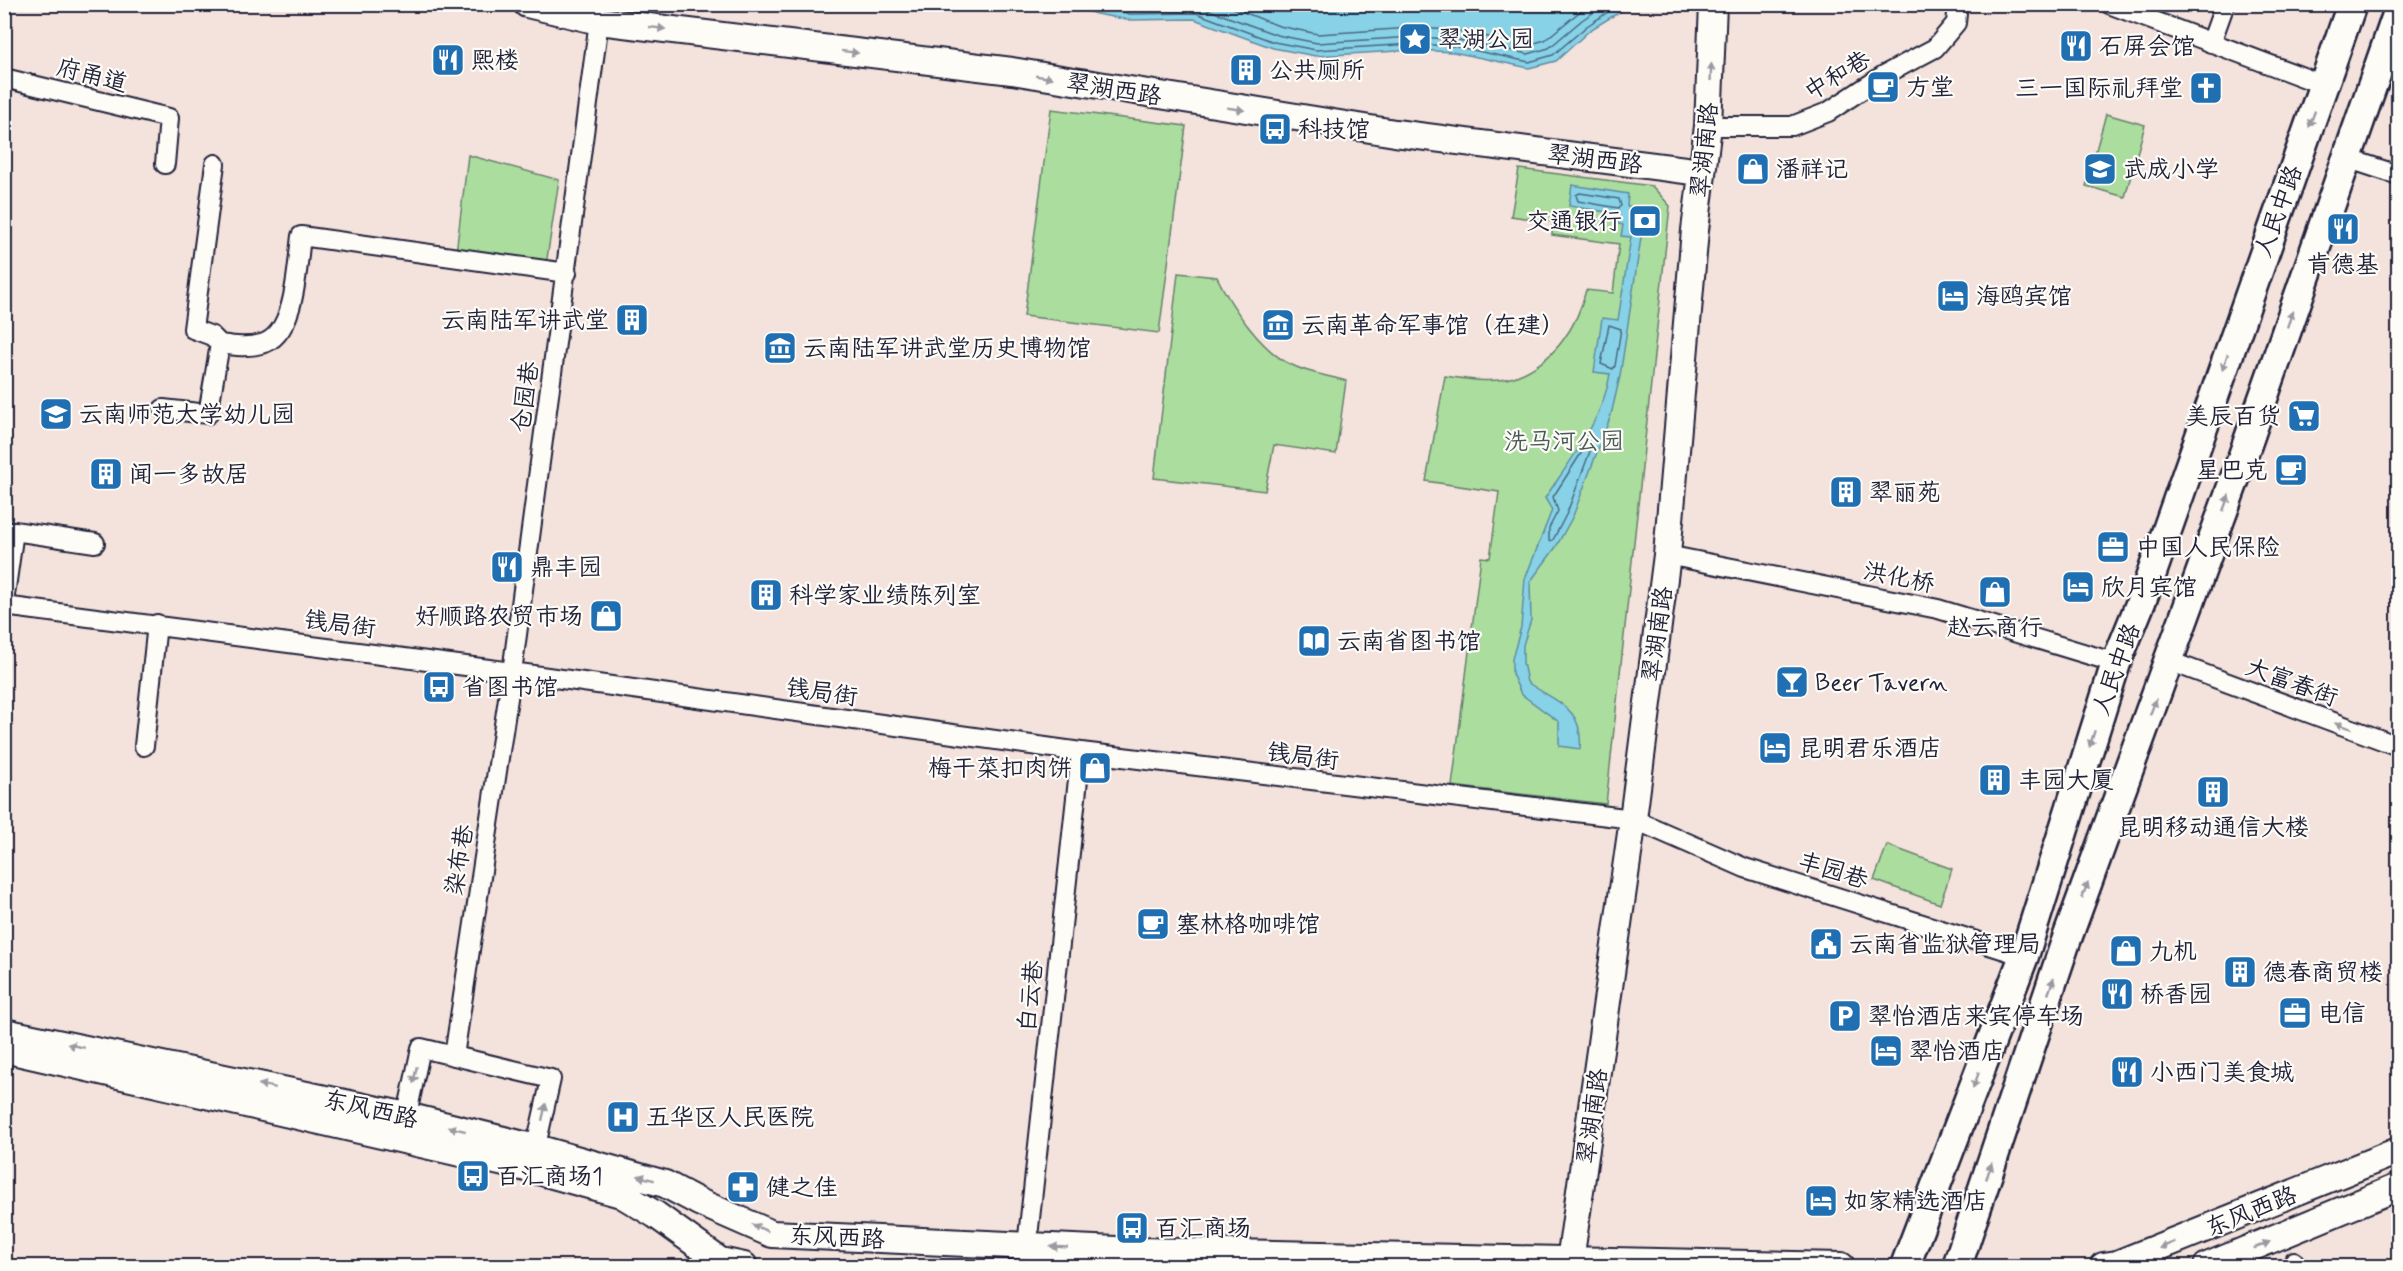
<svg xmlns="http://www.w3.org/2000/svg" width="2403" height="1271" viewBox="0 0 2403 1271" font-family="Mynerve,'LXGW WenKai TC',sans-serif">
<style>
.green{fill:#abdd9e;stroke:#66806c;stroke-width:1.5}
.water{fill:#87d2e7;stroke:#5f8ca2;stroke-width:1.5}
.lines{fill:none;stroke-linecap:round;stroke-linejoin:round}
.shore{stroke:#4a6880;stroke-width:1.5}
.street-casing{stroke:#22223b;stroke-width:22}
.secondary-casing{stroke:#22223b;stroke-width:30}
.primary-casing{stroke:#22223b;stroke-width:33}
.street{stroke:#fdfcf7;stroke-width:18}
.secondary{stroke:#fdfcf7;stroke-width:26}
.primary{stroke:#fdfcf7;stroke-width:28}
.oneway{fill:#9a9aa2}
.labels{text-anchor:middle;stroke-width:4.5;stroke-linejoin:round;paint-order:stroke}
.poi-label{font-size:24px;fill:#22223b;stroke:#fdfcf7;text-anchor:start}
.street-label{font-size:24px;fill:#22223b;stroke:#fdfcf7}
.park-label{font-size:24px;fill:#4b5a59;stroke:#fdfcf7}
</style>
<rect width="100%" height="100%" fill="#f4e2dc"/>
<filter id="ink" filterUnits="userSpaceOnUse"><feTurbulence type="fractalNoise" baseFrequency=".0167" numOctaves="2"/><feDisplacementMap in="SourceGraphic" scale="12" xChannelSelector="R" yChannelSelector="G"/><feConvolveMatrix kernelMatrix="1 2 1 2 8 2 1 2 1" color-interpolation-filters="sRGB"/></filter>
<g filter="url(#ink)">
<path class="green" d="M1051,109L1186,126L1159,333L1024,316Z
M2106,114L2145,125L2125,197L2086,186Z
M468,155L559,180L546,265L456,253Z
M1519,169L1652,186L1670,206L1606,804L1452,786L1481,557L1490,558L1499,492L1426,481L1445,376C1467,379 1492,384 1514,377C1553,363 1577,328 1586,290L1613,293L1619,244L1552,235L1553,222L1511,216Z
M1178,273L1217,277C1231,306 1262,352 1292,365C1308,373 1329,376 1346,381L1336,454L1274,445L1265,491L1154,478Z
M1887,845L1952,869L1940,904L1874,880Z"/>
<path class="water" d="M920,5V4L989,5L970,10Z
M1069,5H1631L1590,30L1556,61L1529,68L1453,52L1414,50L1316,56L1273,48L1194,19L1129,20L1096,14Z
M1572,185L1628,194L1627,206L1639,208L1638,217L1644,218L1620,376L1611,415L1573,516L1556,547L1530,582L1531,620L1523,645V663L1527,682C1557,703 1584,707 1580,749L1559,746V722L1521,694L1512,674V659L1521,627L1525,579L1552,510L1545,498C1570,461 1603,420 1610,374L1594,372L1602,318L1618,320L1631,237L1621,236L1623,225L1618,224L1619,214L1569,206Z"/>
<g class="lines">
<path class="shore" d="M1087,4L1130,14L1196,13L1274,42L1316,50L1413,44L1454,46L1529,62L1553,55L1587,26L1620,4
M1118,4L1198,6L1277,35L1317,43L1413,37L1454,39L1528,54L1549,48L1582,20L1606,4
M1223,4L1279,26L1318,34L1412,28L1454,30L1528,45L1545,40L1589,4
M1580,193L1619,199L1621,206L1618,208L1578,201L1576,195Z
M1609,325L1621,329L1615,366L1613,369L1601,364Z
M1591,443L1592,446L1567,513L1553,540L1549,541V528L1558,511L1553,497L1587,444Z"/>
<g class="street-casing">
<path id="street" d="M2109,4L2324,85
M2211,43L2225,4
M4,78L169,118L165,164
M1708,126H1792L1828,112L1884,75L1935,48L1956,23L1958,4
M2346,158L2398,175
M215,164L193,329L212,336L220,344
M163,409L208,414L220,344C234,346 247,348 261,344C296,336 297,266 301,236L567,273
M1667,555L1938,609L2116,663
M4,602L14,531L95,543
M4,606L512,672L1081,752L1633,819L1745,868L2024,956
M2169,661L2398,746
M144,746L157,624
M454,1056L512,672L599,21
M404,1128L421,1048L551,1079L533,1159
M1027,1246L1081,752
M2294,1261L2296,1266"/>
</g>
<g class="secondary-casing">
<path id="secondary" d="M527,4L599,21L1012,71L1395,133L1701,172
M4,1032L407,1116L536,1148L665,1184L699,1202L772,1234L1138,1251L1841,1266
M4,1049L531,1169L621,1194L656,1215L720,1261L744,1266
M1570,1261L1633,819L1667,555L1695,230L1708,126L1713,4
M2103,1266L2117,1264L2398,1151
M2207,1266L2398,1187"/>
</g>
<g class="primary-casing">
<path id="primary" d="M1905,1266L2024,956L2116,663L2147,587L2352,4
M1957,1266L2065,944L2238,470L2398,12"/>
</g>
<use href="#street" class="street"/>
<use href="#secondary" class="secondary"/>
<use href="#primary" class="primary"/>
</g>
<defs><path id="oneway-solid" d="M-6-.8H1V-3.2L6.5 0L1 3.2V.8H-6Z" transform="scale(1.5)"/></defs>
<g class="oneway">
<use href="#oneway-solid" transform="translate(657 28) rotate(7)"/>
<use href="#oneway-solid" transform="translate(850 52) rotate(7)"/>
<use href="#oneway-solid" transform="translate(1711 72) rotate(-87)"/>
<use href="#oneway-solid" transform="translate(1044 77) rotate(9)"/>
<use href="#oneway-solid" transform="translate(1236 109) rotate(9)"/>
<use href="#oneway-solid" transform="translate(2312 119) rotate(110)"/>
<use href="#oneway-solid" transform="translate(2290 319) rotate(-71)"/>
<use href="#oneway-solid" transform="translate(2225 362) rotate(109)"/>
<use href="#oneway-solid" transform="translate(2226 503) rotate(-70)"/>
<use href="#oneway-solid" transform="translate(2153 707) rotate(-70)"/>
<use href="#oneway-solid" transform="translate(2343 726) rotate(-161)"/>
<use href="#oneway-solid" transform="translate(2092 739) rotate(108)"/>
<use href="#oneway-solid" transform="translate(2085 890) rotate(-70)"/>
<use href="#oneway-solid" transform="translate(2051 986) rotate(-71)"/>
<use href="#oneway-solid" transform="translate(76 1046) rotate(-168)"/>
<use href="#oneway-solid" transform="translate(415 1075) rotate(102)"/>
<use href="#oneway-solid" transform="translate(1976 1080) rotate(111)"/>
<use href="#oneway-solid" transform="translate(267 1086) rotate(-168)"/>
<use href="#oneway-solid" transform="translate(544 1112) rotate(-77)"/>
<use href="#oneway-solid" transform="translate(457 1129) rotate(-166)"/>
<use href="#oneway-solid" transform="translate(1989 1171) rotate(-71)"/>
<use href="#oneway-solid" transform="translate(646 1178) rotate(-165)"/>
<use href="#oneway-solid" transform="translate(760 1228) rotate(-157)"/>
<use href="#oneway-solid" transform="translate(2167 1245) rotate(158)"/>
<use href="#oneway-solid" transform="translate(2262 1245) rotate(-22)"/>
<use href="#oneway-solid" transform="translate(1059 1247) rotate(-177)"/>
</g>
</g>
<defs>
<g id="sight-square" transform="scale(1.725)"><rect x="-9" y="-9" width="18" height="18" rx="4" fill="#1f6fb2" stroke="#fdfcf7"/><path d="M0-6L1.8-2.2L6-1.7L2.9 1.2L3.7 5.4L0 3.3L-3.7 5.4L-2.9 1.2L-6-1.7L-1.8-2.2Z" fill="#fff"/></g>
<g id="restaurant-square" transform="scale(1.725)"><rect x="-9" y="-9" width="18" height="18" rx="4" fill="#1f6fb2" stroke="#fdfcf7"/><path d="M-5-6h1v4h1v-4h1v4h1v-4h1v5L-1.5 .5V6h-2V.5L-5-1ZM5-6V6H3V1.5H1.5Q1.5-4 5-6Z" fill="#fff"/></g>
<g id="building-square" transform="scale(1.725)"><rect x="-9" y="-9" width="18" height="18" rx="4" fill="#1f6fb2" stroke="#fdfcf7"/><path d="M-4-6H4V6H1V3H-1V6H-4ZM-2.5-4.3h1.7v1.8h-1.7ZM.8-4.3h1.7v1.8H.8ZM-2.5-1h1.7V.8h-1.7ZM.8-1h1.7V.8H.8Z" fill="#fff"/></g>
<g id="cafe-square" transform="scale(1.725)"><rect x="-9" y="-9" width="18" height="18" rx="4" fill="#1f6fb2" stroke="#fdfcf7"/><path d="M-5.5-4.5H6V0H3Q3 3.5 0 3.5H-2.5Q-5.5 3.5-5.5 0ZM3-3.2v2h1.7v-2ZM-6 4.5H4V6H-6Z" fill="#fff"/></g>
<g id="church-square" transform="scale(1.725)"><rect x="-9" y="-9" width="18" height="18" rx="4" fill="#1f6fb2" stroke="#fdfcf7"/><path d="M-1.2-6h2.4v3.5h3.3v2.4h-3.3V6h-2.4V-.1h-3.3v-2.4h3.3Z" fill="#fff"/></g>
<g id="bus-square" transform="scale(1.725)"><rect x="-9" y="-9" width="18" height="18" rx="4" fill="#1f6fb2" stroke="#fdfcf7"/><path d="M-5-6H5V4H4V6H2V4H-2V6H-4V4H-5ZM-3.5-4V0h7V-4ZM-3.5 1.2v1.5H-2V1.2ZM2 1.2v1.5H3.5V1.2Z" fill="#fff"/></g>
<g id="shop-square" transform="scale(1.725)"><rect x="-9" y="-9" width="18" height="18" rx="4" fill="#1f6fb2" stroke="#fdfcf7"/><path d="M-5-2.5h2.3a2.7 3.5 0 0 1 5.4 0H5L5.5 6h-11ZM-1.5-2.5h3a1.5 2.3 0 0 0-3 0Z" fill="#fff"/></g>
<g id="school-square" transform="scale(1.725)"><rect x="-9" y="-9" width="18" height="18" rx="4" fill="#1f6fb2" stroke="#fdfcf7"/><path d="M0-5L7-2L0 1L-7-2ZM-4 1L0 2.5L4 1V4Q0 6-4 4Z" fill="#fff"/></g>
<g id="bank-square" transform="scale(1.725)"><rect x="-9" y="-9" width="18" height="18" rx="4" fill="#1f6fb2" stroke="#fdfcf7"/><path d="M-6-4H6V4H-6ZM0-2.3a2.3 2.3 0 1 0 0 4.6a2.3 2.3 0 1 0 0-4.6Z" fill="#fff"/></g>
<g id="hotel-square" transform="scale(1.725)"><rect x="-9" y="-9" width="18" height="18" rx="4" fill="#1f6fb2" stroke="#fdfcf7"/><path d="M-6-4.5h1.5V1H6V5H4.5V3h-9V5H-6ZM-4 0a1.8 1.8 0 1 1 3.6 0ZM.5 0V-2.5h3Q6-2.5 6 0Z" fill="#fff"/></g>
<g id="museum-square" transform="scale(1.725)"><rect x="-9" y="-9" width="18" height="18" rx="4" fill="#1f6fb2" stroke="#fdfcf7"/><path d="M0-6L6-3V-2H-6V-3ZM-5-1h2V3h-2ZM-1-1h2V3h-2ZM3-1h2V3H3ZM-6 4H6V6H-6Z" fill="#fff"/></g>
<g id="supermarket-square" transform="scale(1.725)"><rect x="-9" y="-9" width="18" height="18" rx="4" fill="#1f6fb2" stroke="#fdfcf7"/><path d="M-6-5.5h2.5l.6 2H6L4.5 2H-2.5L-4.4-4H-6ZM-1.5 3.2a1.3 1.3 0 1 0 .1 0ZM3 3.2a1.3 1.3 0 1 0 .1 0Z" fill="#fff"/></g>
<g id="office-square" transform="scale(1.725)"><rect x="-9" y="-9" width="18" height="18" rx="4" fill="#1f6fb2" stroke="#fdfcf7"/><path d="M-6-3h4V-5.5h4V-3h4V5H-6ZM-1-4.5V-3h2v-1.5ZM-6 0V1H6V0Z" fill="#fff"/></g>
<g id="library-square" transform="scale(1.725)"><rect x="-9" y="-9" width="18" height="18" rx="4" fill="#1f6fb2" stroke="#fdfcf7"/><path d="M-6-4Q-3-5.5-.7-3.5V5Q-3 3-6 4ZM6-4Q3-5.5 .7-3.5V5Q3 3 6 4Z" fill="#fff"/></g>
<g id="bar-square" transform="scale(1.725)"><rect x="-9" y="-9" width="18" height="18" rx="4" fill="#1f6fb2" stroke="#fdfcf7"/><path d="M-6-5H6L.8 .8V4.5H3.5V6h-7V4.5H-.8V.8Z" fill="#fff"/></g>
<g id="civic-square" transform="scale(1.725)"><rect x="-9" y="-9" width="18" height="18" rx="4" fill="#1f6fb2" stroke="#fdfcf7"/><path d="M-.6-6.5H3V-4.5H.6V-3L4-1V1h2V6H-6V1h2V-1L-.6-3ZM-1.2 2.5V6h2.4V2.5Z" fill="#fff"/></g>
<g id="parking-square" transform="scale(1.725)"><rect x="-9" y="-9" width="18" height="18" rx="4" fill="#1f6fb2" stroke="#fdfcf7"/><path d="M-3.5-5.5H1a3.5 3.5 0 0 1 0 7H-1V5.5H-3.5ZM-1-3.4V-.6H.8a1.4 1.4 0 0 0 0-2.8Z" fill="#fff"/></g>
<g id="hospital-square" transform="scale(1.725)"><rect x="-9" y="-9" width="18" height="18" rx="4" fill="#1f6fb2" stroke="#fdfcf7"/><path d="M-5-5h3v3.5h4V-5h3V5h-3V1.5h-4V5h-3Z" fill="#fff"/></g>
<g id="pharmacy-square" transform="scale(1.725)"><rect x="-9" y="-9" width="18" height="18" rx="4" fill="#1f6fb2" stroke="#fdfcf7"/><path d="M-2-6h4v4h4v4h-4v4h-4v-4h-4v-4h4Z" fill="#fff"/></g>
</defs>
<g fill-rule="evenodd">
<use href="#sight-square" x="1415" y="39"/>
<use href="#restaurant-square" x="2076" y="46"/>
<use href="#restaurant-square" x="448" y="60"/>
<use href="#building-square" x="1246" y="70"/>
<use href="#cafe-square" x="1883" y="87"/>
<use href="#church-square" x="2206" y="88"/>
<use href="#bus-square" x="1275" y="129"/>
<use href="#shop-square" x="1753" y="169"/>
<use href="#school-square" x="2100" y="169"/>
<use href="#bank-square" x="1645" y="221"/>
<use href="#restaurant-square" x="2343" y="229"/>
<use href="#hotel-square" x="1953" y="296"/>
<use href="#building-square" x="632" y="320"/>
<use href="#museum-square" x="1278" y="325"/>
<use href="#museum-square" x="780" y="348"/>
<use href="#school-square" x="56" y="414"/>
<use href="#supermarket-square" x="2304" y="416"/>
<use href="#cafe-square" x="2291" y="470"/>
<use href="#building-square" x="106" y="474"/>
<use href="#building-square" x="1846" y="492"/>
<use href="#office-square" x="2113" y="547"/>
<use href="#restaurant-square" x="507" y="567"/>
<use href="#hotel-square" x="2078" y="587"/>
<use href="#shop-square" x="1995" y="592"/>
<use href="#building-square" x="766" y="595"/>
<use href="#shop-square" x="606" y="616"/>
<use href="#library-square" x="1314" y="641"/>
<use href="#bar-square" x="1792" y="682"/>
<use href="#bus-square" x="439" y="687"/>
<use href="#hotel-square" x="1775" y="748"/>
<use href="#shop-square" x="1095" y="768"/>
<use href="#building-square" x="1995" y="780"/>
<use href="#building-square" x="2213" y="792"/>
<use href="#cafe-square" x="1153" y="924"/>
<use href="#civic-square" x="1826" y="944"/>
<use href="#shop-square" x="2126" y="951"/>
<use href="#building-square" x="2240" y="972"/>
<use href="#restaurant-square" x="2117" y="994"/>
<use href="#office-square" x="2295" y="1013"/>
<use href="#parking-square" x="1845" y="1016"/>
<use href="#hotel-square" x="1886" y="1051"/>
<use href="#restaurant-square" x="2127" y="1072"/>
<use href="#hospital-square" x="623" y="1117"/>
<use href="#bus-square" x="473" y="1176"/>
<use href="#pharmacy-square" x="743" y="1187"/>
<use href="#hotel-square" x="1821" y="1201"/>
<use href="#bus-square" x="1132" y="1228"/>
</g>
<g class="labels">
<g class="poi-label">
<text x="1438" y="47">翠湖公园</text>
<text x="2099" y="54">石屏会馆</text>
<text x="471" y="68">熙楼</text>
<text x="1269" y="78">公共厕所</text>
<text x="1906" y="95">方堂</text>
<text x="2183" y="96" text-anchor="end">三一国际礼拜堂</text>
<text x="1298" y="137">科技馆</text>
<text x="1776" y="177">潘祥记</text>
<text x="2123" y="177">武成小学</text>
<text x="1622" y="229" text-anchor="end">交通银行</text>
<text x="2343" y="272" text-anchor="middle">肯德基</text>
<text x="1976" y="304">海鸥宾馆</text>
<text x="609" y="328" text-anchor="end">云南陆军讲武堂</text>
<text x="1301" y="333">云南革命军事馆（在建）</text>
<text x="803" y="356">云南陆军讲武堂历史博物馆</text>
<text x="79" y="422">云南师范大学幼儿园</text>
<text x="2281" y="424" text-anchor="end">美辰百货</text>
<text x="2268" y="478" text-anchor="end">星巴克</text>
<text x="129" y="482">闻一多故居</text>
<text x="1869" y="500">翠丽苑</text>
<text x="2136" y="555">中国人民保险</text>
<text x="530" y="575">鼎丰园</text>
<text x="2101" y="595">欣月宾馆</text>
<text x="789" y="603">科学家业绩陈列室</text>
<text x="583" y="624" text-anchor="end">好顺路农贸市场</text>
<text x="1995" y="635" text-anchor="middle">赵云商行</text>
<text x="1337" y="649">云南省图书馆</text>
<text x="1815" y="690">Beer Tavern</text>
<text x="462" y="695">省图书馆</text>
<text x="1798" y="756">昆明君乐酒店</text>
<text x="1072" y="776" text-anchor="end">梅干菜扣肉饼</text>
<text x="2018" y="788">丰园大厦</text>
<text x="2213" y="835" text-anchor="middle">昆明移动通信大楼</text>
<text x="1176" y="932">塞林格咖啡馆</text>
<text x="1849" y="952">云南省监狱管理局</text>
<text x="2149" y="959">九机</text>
<text x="2263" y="980">德春商贸楼</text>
<text x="2140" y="1002">桥香园</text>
<text x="2318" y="1021">电信</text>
<text x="1868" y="1024">翠怡酒店来宾停车场</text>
<text x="1909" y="1059">翠怡酒店</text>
<text x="2150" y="1080">小西门美食城</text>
<text x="646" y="1125">五华区人民医院</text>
<text x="496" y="1184">百汇商场1</text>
<text x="766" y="1195">健之佳</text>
<text x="1844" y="1209">如家精选酒店</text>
<text x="1155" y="1236">百汇商场</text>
</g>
<g class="street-label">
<text transform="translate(92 75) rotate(14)" y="8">府甬道</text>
<text transform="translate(1837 75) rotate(-31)" y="8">中和巷</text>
<text transform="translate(1114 89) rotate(9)" y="8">翠湖西路</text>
<text transform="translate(1704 150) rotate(-84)" y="8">翠湖南路</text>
<text transform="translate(1595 159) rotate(7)" y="8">翠湖西路</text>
<text transform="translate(2278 211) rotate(-70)" y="8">人民中路</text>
<text transform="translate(525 397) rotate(-82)" y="8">仓园巷</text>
<text transform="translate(1899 577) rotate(11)" y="8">洪化桥</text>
<text transform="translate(340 624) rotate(8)" y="8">钱局街</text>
<text transform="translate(1657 634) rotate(-82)" y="8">翠湖南路</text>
<text transform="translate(2116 669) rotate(-70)" y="8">人民中路</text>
<text transform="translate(2292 682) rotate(20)" y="8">大富春街</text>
<text transform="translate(822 692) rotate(8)" y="8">钱局街</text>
<text transform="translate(1303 756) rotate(7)" y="8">钱局街</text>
<text transform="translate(459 860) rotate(-81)" y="8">染布巷</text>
<text transform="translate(1833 870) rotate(17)" y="8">丰园巷</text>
<text transform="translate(1030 996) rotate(-84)" y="8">白云巷</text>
<text transform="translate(371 1109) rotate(13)" y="8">东风西路</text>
<text transform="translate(1592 1116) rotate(-82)" y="8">翠湖南路</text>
<text transform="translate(2251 1211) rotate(-22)" y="8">东风西路</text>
<text transform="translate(837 1237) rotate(3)" y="8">东风西路</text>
</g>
<g class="park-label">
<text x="1564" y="449">洗马河公园</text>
</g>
</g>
<rect width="2403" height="1271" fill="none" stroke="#fdfcf7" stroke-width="24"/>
<rect x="12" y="12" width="2379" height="1247" fill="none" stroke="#22223b" stroke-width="2" filter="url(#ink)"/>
</svg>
